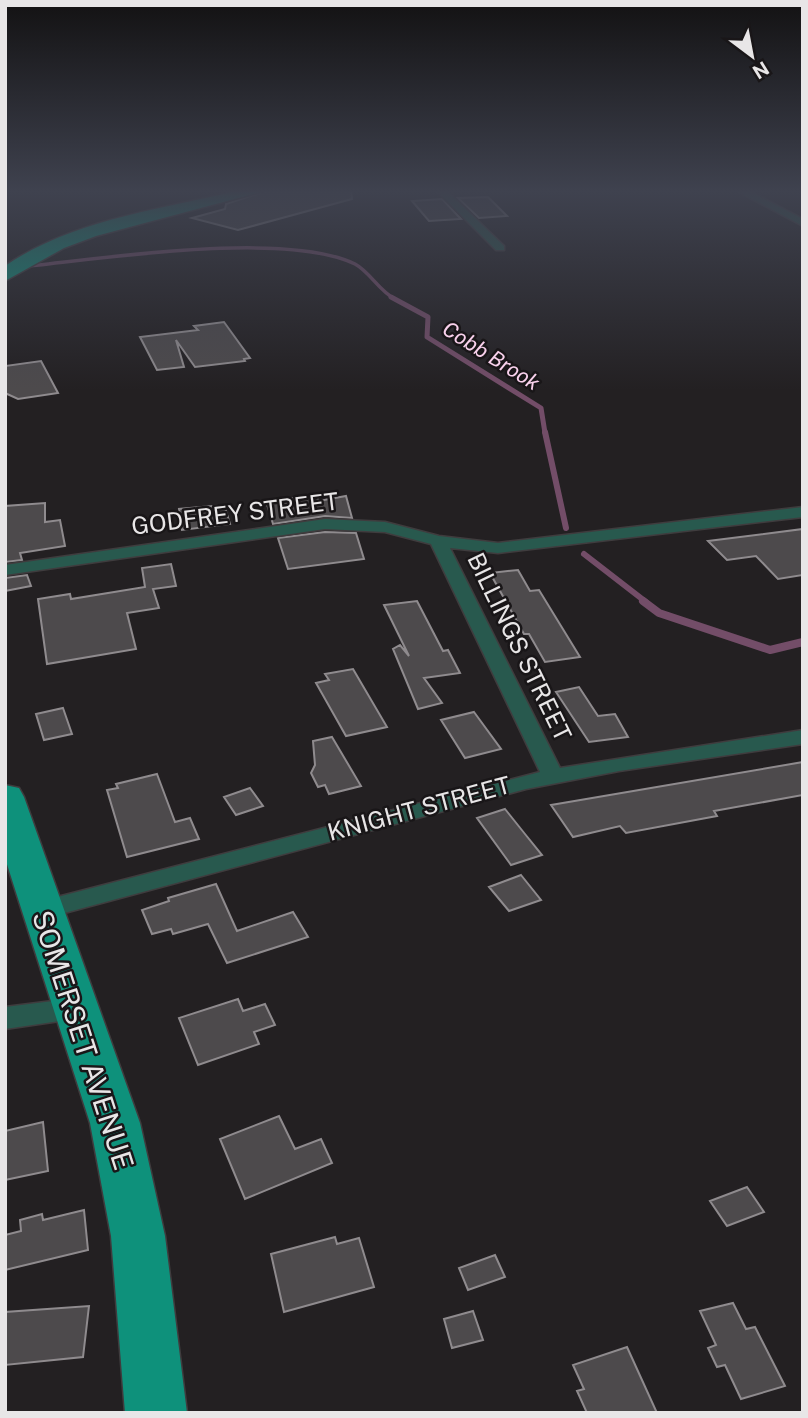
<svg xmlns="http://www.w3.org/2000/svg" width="808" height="1418" viewBox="0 0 808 1418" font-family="'Public Sans',sans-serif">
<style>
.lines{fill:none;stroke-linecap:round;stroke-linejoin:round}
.stream-far3{stroke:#734d68;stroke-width:3.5}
.stream-far2{stroke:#734d68;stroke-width:5}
.stream-far1{stroke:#734d68;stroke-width:6}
.stream{stroke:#734d68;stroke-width:8}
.building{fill:#4d4a4c;stroke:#8f8b8e;stroke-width:2}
.minor-casing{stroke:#3f3c3e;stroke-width:3}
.primary-casing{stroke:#3f3c3e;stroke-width:3}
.minor{fill:#28594e;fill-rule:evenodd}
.primary{fill:#0e917b;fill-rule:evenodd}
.labels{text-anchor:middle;stroke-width:5;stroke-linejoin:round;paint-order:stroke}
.far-water-label{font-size:21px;font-style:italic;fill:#f9d1ec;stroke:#191618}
.street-label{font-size:24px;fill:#e8e6e7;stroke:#191618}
.near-street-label{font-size:28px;fill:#e8e6e7;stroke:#191618}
</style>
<rect width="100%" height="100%" fill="#232022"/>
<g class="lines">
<path class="stream-far3" d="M19,267C100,259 285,230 355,264C370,272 379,291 395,299"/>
<path class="stream-far2" d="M391,297L428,317L427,337L541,408L545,433"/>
<path class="stream-far1" d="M545,432L566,528
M584,554L646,602"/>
<path class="stream" d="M643,601L659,613L770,650L803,642"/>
</g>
<path class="building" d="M266,191H351L352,199L238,230L192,218L225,209L226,204Z
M488,197L507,216L479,218L458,198Z
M442,199L461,219L429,221L412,201Z
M224,322L250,358L244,359L245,361L195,367L176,340L184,367L157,370L140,337L198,330L194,326Z
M41,361L58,393L18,399L5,393V366Z
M316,496L319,501L346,496L352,518L325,516L273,524L266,501Z
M45,503V522L60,520L65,546L20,553L22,560L5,562V506Z
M224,505L230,524L182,530L179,509Z
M803,529V575L778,579L756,556L727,560L708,541Z
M325,532L356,533L364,559L288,569L278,538Z
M171,564L176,586L153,589L159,608L127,613L136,649L47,664L38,599L70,594L71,599L145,587L142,568Z
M518,570L530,591L539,590L580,657L545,662L529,634H524L490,573Z
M27,575L31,586L5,591V578Z
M417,601L443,651L448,650L460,673L424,678L442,703L418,709L393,649L400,645L409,656L384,605Z
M353,669L387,727L346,736L316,683L329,680L325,674Z
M579,687L598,716L615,714L628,737L589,742L556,692Z
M63,708L72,734L44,740L36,714Z
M474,712L501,749L465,758L441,720Z
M332,737L361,786L329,794L325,785L318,787L311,773L315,765L313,741Z
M803,762V795L714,811L717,816L626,833L620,826L573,837L551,805Z
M157,774L175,822L190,818L199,839L127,857L107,790L118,788L116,784Z
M250,788L263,806L236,815L224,797Z
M505,809L525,834L542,855L511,865L477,818Z
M521,875L541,900L509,911L489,887Z
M216,884L237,931L293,912L308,937L227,963L208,924L173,934L171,929L152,934L142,910L169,901L168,898Z
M238,999L243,1011L265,1004L275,1025L254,1032L259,1044L198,1065L179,1018Z
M279,1116L295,1149L321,1139L332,1163L245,1199L220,1139Z
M43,1122L48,1171L5,1180V1131Z
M747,1187L764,1212L727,1226L710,1201Z
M84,1210L88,1250L5,1270V1235L21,1231L20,1220L42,1214L43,1220Z
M335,1237L337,1244L359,1238L374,1287L284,1312L271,1254Z
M495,1255L505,1277L468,1290L459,1268Z
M733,1303L746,1329L755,1327L785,1386L741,1399L725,1365L717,1367L708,1348L716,1345L700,1311Z
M89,1306L83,1357L5,1365V1312Z
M473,1311L483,1340L452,1348L444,1319Z
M627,1347L657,1413H587L577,1391L584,1389L573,1365Z"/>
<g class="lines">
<g class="minor-casing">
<path id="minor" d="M437,191H447L504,246V250H496Z
M737,191H749L803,219V226Z
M803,507V517L498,553L450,548L560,768L803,730V744L619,771L526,789L42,919L33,916L29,910L33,904L42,901L540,772L431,544L385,532L325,529L5,575V565L325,519L385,522L439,536L498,543Z
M77,998L87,1001L91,1009L87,1017L5,1029V1007Z"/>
</g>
<g class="primary-casing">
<path id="primary" d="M236,191H264L96,236L64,248L5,281V266C72,220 158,210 236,191Z
M5,785L19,788L24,797L140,1123L165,1236L187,1413H125L111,1236L90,1123L5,858Z"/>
</g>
<use href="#minor" class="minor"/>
<use href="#primary" class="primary"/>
</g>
<linearGradient id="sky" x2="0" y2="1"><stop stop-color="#131213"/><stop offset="0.49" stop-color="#3f424f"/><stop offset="1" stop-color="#3f424f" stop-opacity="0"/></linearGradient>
<rect width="808" height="390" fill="url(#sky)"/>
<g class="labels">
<g class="far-water-label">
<text transform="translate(491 356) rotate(32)" y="7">Cobb Brook</text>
</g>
<g class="street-label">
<text transform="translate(235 514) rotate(-7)" y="8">GODFREY STREET</text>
<text transform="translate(519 647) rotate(64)" y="8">BILLINGS STREET</text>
<text transform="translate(419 809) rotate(-15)" y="8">KNIGHT STREET</text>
</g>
<g class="near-street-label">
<text transform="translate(83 1040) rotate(72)" y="10">SOMERSET AVENUE</text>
</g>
</g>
<rect width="808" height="1418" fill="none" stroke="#e8e6e7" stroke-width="14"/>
<g transform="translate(752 56) rotate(148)" stroke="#191618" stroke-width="5" paint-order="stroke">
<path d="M0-5L12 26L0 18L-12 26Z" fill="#e8e6e7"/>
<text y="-10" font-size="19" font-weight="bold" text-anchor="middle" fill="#e8e6e7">N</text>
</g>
</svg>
